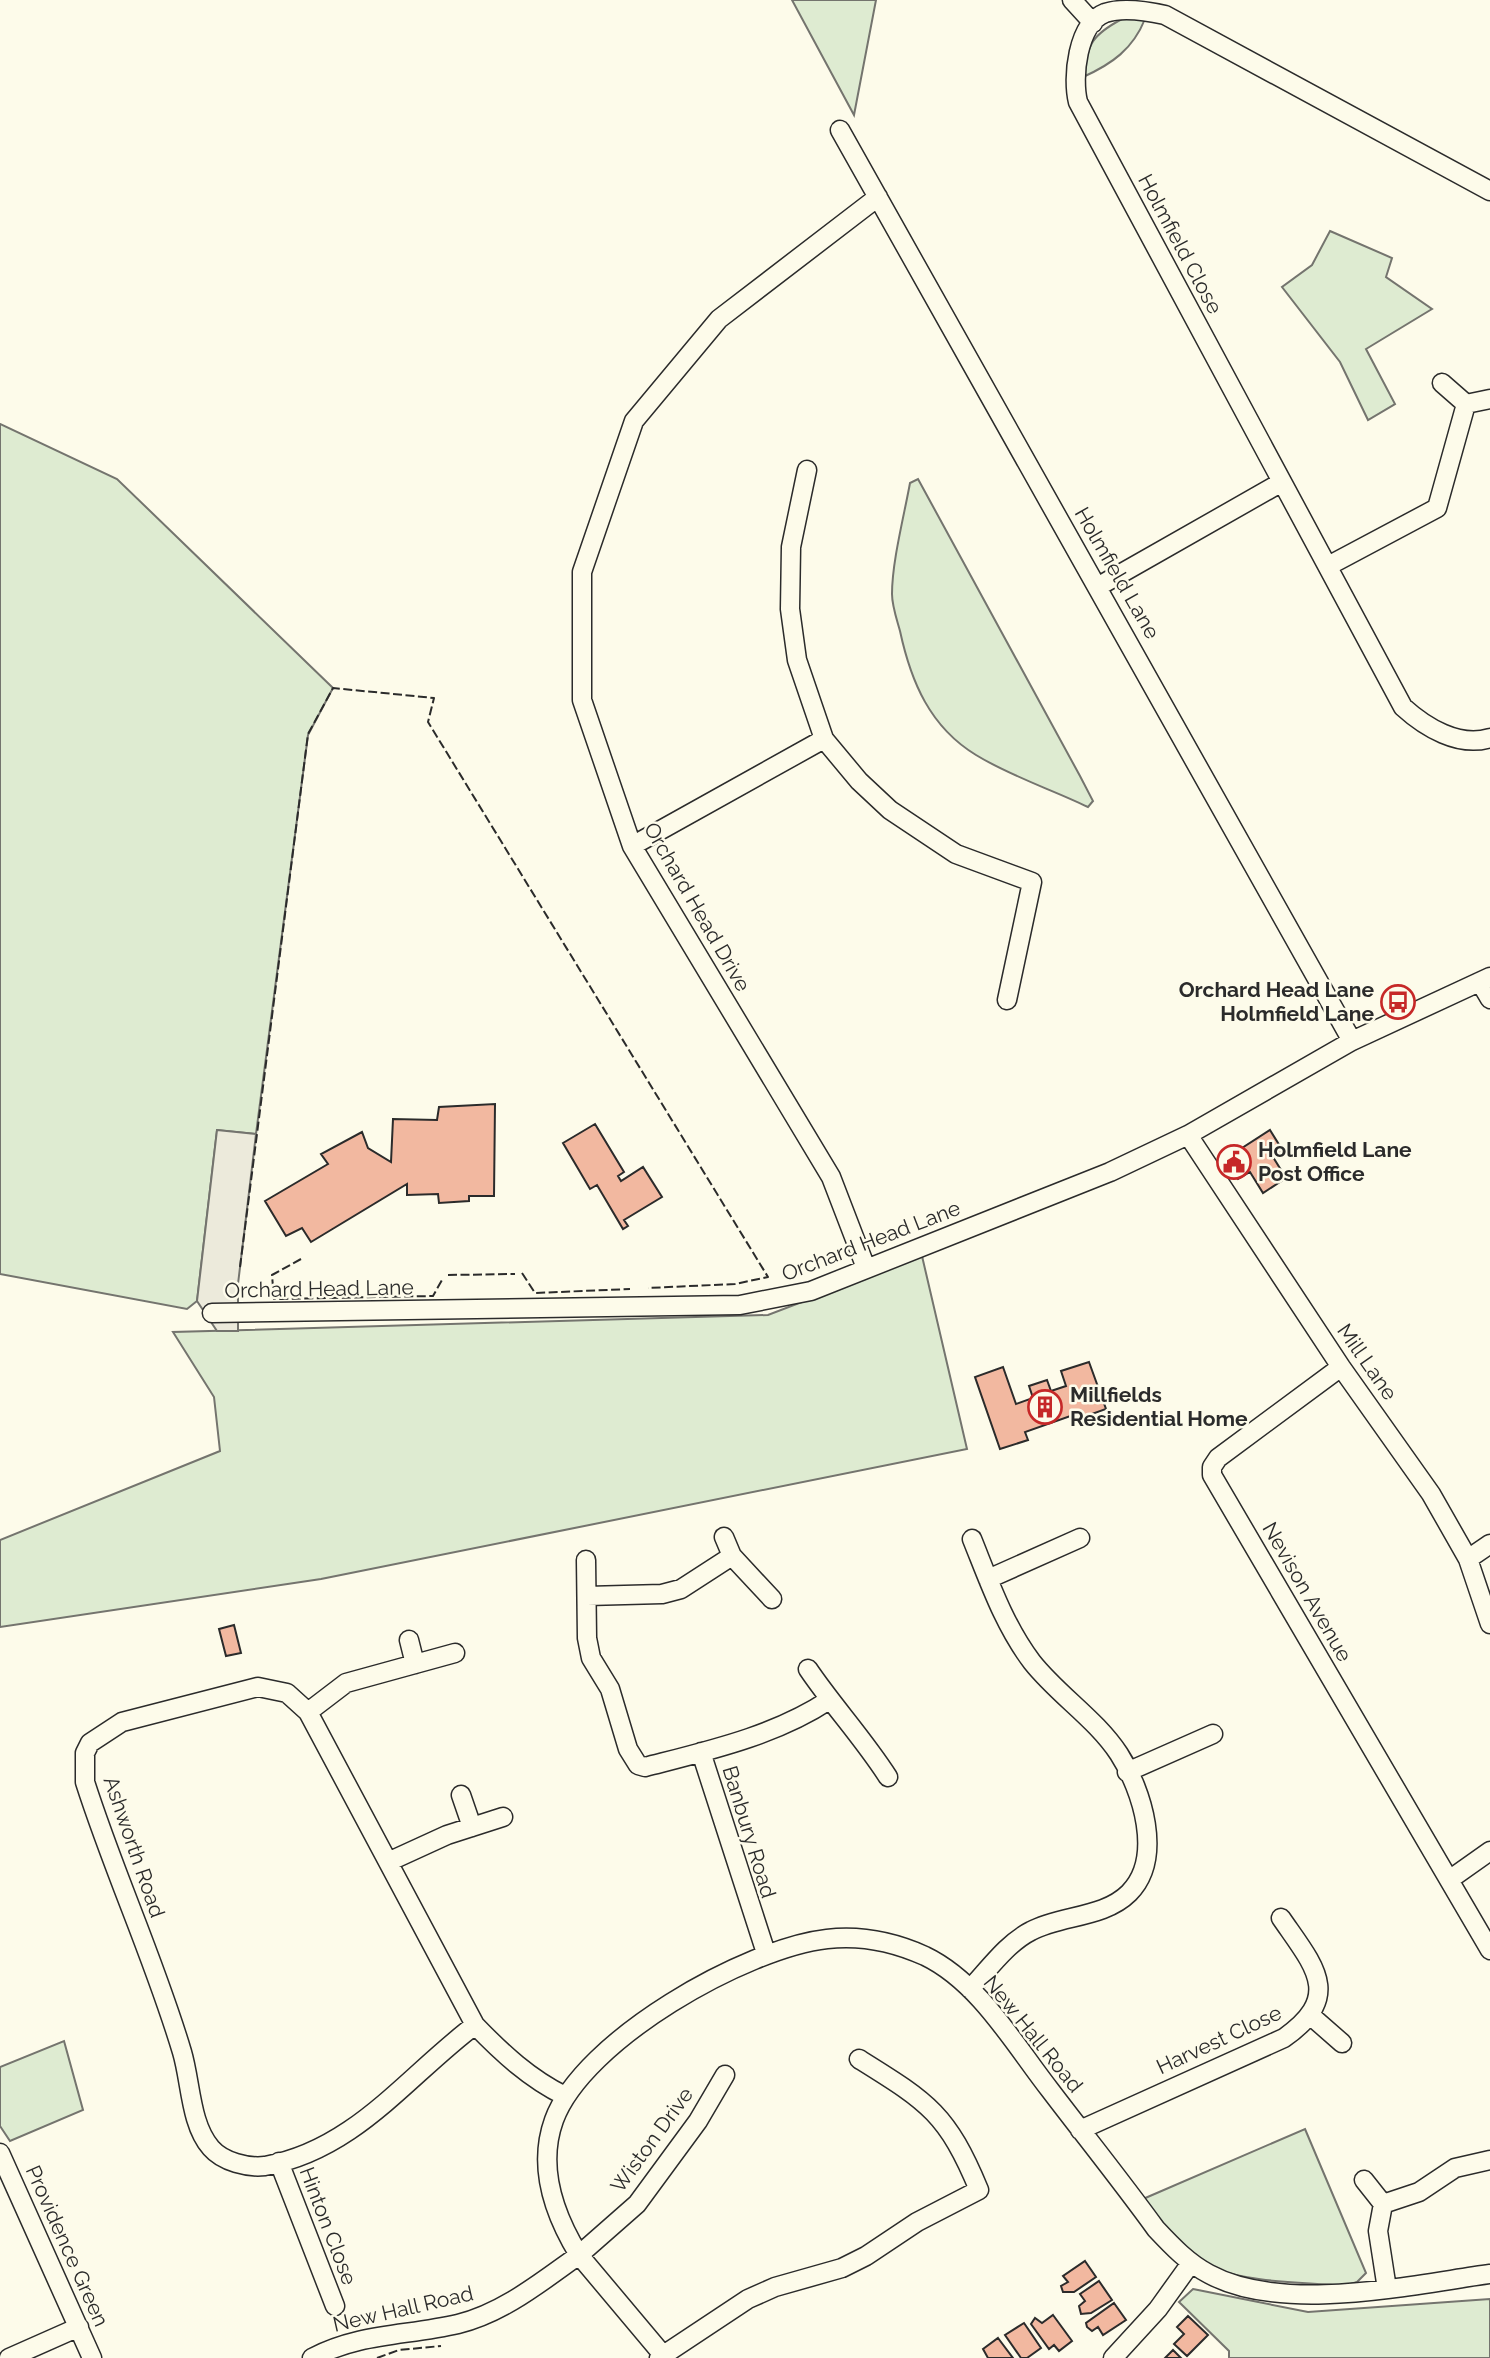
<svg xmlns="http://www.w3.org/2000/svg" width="1490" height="2358" viewBox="0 0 1490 2358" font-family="Raleway,sans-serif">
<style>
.green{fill:#deebd1;stroke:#74746e;stroke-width:2}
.parking{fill:#eceadb;stroke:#74746e;stroke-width:2}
.building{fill:#f2b8a0;stroke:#2b2b2b;stroke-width:2}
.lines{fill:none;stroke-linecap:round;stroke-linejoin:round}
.minor-casing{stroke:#2b2b2b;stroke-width:21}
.minor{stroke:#fdfbea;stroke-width:18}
.fence{stroke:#2b2b2b;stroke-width:2;stroke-dasharray:9 3.5;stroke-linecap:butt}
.labels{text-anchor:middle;stroke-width:5;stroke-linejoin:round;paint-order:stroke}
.street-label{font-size:21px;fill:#2b2b2b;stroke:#fdfbea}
.poi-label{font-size:21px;font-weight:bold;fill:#2b2b2b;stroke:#fdfbea;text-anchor:start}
</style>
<rect width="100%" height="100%" fill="#fdfbea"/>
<path class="green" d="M792,0H876L854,115Z
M1122,19H1145C1133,49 1112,64 1083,77C1088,43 1092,35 1122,19Z
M1330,231L1392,258L1386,277L1432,309L1366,349L1395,404L1368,420L1340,362L1282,287L1312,265Z
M0,424L117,479L333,688L308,735L256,1134L217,1130L197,1301L187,1309L0,1274Z
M918,479L1080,776L1093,801L1088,807C1051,789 1012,777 976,755C930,727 911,682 900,631C897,620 892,606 892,594C892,562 904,516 910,483Z
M922,1256L967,1449L321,1579L0,1627V1540L220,1451L214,1397L173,1332L768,1315Z
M64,2041L83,2110L10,2141L0,2126V2067Z
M1305,2129L1366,2273L1357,2282L1344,2286C1305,2282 1251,2283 1216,2269C1185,2256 1163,2224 1143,2199Z
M1193,2289L1308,2312L1490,2299V2358H1229V2351L1179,2302Z"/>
<path class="parking" d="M217,1130L256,1134L238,1284V1331H217L197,1301Z"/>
<path class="building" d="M495,1104L494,1196H469V1201L439,1203L438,1194L407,1195V1184L311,1242L302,1228L286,1236L265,1201L328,1164L321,1154L362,1132L368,1148L391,1162L393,1119L437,1120L439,1107Z
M595,1124L624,1172L618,1176L621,1181L643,1167L662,1197L624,1220L628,1226L623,1229L597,1185L590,1189L563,1143Z
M1270,1130L1283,1151L1273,1157L1286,1178L1263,1193L1250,1172L1238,1179L1225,1159Z
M1089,1362L1106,1409L1078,1419L1076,1414L1025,1432L1028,1440L1000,1449L975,1377L1003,1367L1016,1404L1033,1398L1029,1386L1047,1380L1051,1391L1066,1386L1061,1371Z
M234,1625L241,1653L226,1656L219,1629Z
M1085,2261L1096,2277L1074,2292H1063L1061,2286L1068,2282L1063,2276Z
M1099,2281L1112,2300L1091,2313L1081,2314L1079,2306L1085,2301L1080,2294Z
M1114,2303L1126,2320L1103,2335L1098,2327L1092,2331L1087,2327L1086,2323Z
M1053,2315L1072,2341L1059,2351L1054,2345L1049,2349L1031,2324L1035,2318L1042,2323Z
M1188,2316L1208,2335L1187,2356L1174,2344L1184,2334L1177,2327Z
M1024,2323L1041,2348L1027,2358H1021L1005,2335Z
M998,2338L1013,2358H988L983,2349Z
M1173,2350L1181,2358H1165Z"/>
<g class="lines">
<g class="minor-casing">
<path id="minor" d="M1072,0L1093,23
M840,130L1352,1041
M1490,191L1165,15C1147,11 1123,7 1105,13C1077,24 1072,78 1078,102L1403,707C1425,727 1459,748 1490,738
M1442,383L1466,404L1490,399
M807,470L791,547L790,609L797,660L824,739L859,781L890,810L956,854L1032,882L1007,1000
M1328,566L1437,508L1466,404
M1099,586L1282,482
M632,846L824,739
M1480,982L1490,999
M1188,1135L1341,1367L1431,1494L1468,1559L1490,1624
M866,1268L831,1177L632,846L582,700V572L634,421L719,319L878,197
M212,1313L740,1305L811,1291L1110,1172L1188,1135L1352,1041L1490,977
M1341,1367L1218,1458L1212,1467V1475L1490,1950
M724,1537L732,1556L772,1599
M1468,1559L1490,1544
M586,1560L587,1638L591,1658L610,1689L628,1749L638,1765L645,1767C707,1751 775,1736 829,1700
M988,1579L1080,1538
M587,1596L662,1594L681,1589L732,1556
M409,1640L415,1664
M808,1669C833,1706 863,1738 888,1777
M308,1712L346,1683L455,1653
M701,1752L766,1953
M1127,1772L1213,1734
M461,1795L472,1827
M388,1862L447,1835L503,1817
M1449,1880L1490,1851
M970,1989C988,1970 1007,1943 1031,1931C1061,1915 1104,1918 1129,1893C1164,1858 1142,1790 1119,1754C1096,1719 1058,1695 1032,1662C1004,1625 989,1581 972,1539
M1310,2015L1342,2043
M475,2025C407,2076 355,2150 265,2166C248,2168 223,2162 211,2148C190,2124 191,2082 182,2052C155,1961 114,1873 85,1782V1753L90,1743L122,1722L258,1687L287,1693L308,1712L475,2025C502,2053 530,2079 565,2096
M1080,2130L1284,2038C1344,1996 1314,1966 1281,1918
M0,2153L92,2358
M279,2162L335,2306
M1364,2180L1383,2204
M1387,2289L1378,2231L1383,2204L1419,2192L1455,2168L1490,2160
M663,2355L579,2255L637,2204L698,2121L725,2075
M9,2358L79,2327
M312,2358C360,2333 406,2336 458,2324C503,2313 541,2282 579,2255C555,2216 537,2167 554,2120C583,2040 746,1948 827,1939C861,1935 894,1942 925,1956C979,1982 1014,2044 1050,2090C1085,2136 1122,2182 1156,2229C1172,2246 1188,2263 1209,2274C1283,2314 1410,2285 1490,2274
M659,2358L748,2299L775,2287L842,2268L866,2256L917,2222L979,2190C947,2113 928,2102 859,2059
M1113,2358L1158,2309L1191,2263"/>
</g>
<use href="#minor" class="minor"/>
<path class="fence" d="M301,1259L272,1275L274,1299L433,1296L442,1280
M240,1267L308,734L333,688L434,698L428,722L768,1277L735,1284L648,1288
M522,1273L535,1293L630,1289
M448,1275L515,1274
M377,2358L399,2350L441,2346"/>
</g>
<defs>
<g id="bus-ring" transform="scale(1.75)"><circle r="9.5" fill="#fdfbea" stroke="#c62828" stroke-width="1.5"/><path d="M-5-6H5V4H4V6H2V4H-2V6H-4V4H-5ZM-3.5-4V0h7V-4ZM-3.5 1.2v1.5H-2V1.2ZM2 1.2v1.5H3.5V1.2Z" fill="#c62828"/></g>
<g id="civic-ring" transform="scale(1.75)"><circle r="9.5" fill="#fdfbea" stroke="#c62828" stroke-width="1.5"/><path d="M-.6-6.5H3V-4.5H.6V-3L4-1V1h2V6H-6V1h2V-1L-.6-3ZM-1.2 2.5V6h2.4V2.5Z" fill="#c62828"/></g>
<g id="building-ring" transform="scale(1.75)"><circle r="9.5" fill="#fdfbea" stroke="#c62828" stroke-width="1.5"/><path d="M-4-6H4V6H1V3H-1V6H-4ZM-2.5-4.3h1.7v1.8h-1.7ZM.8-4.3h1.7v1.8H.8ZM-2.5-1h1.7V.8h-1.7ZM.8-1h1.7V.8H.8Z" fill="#c62828"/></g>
</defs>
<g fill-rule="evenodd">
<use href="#bus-ring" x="1398" y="1002"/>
<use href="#civic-ring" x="1234" y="1162"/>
<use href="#building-ring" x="1045" y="1407"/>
</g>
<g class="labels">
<g class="street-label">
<text transform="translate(1180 244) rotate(62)" y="7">Holmfield Close</text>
<text transform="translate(1117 573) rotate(60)" y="7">Holmfield Lane</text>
<text transform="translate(697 907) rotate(60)" y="7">Orchard Head Drive</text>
<text transform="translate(871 1241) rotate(-21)" y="7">Orchard Head Lane</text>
<text transform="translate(319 1289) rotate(-1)" y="7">Orchard Head Lane</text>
<text transform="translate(1367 1362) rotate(55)" y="7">Mill Lane</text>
<text transform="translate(1307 1592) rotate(60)" y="7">Nevison Avenue</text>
<text transform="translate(749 1832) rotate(73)" y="7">Banbury Road</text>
<text transform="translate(134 1847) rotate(71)" y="7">Ashworth Road</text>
<text transform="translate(1033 2034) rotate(51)" y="7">New Hall Road</text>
<text transform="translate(1219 2040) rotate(-25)" y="7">Harvest Close</text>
<text transform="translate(652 2140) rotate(-54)" y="7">Wiston Drive</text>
<text transform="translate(328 2226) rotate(69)" y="7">Hinton Close</text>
<text transform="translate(67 2246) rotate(66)" y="7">Providence Green</text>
<text transform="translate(403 2309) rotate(-13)" y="7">New Hall Road</text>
</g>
<g class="poi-label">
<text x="1374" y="997" text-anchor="end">Orchard Head Lane<tspan x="1374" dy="24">Holmfield Lane</tspan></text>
<text x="1258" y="1157">Holmfield Lane<tspan x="1258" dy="24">Post Office</tspan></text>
<text x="1070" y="1402">Millfields<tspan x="1070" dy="24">Residential Home</tspan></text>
</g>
</g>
</svg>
